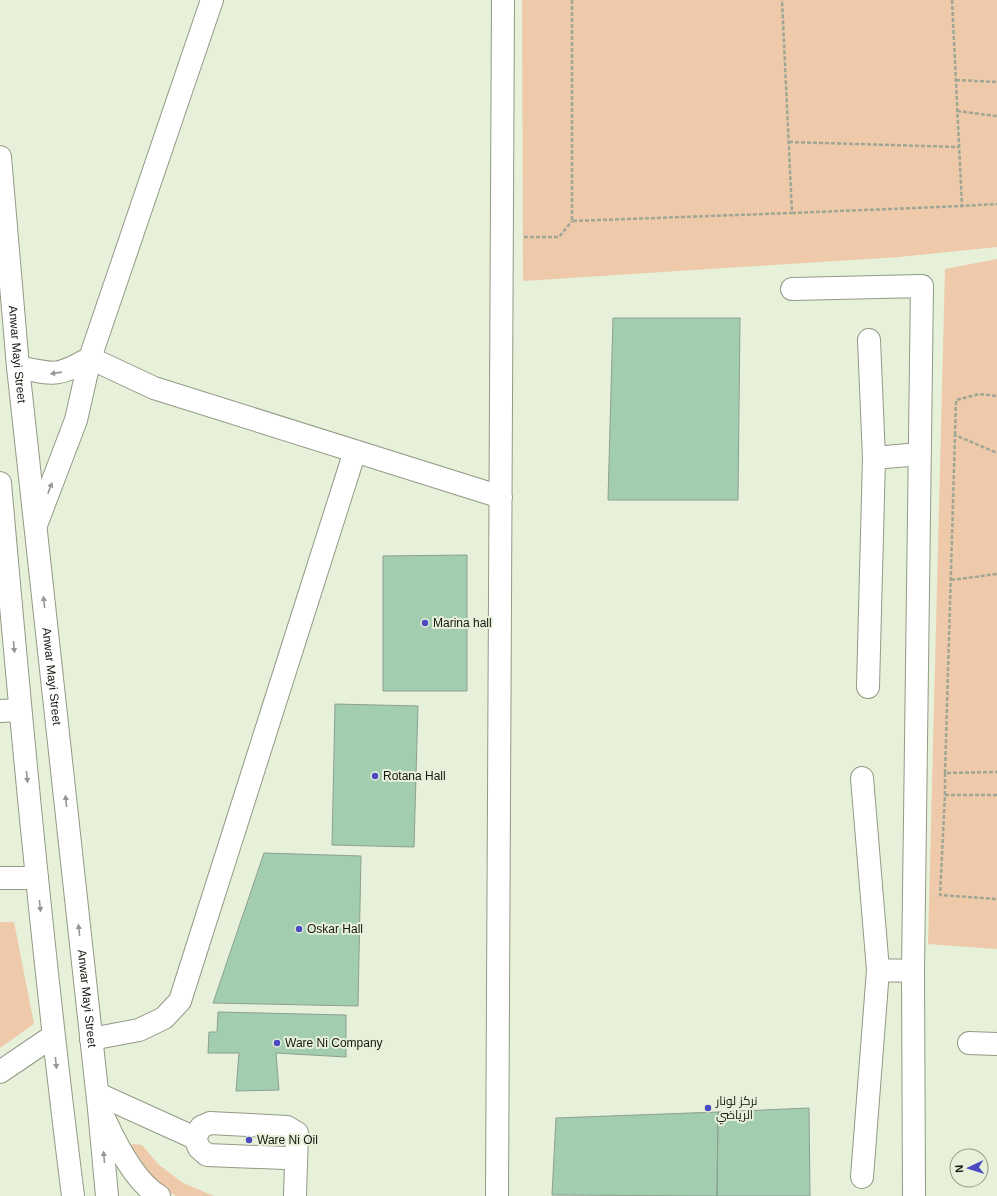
<svg xmlns="http://www.w3.org/2000/svg" width="997" height="1196" viewBox="0 0 997 1196" font-family="Arial,Cairo,sans-serif">
<style>
.green{fill:#eecaaa}
.building{fill:#a2cdaf;stroke:#8ca091}
.lines{fill:none;stroke-linecap:round;stroke-linejoin:round}
.minor-casing{stroke:#929a86;stroke-width:24}
.major-casing{stroke:#929a86;stroke-width:24}
.path{stroke:#9fa694;stroke-width:2.5;stroke-dasharray:4 2;stroke-linecap:butt}
.minor{stroke:#fff;stroke-width:22}
.major{stroke:#fff;stroke-width:22}
.oneway{fill:#969793}
.poi-dot{fill:#4b4ac1;stroke:#e7f0d9;stroke-width:1.5}
.labels{text-anchor:middle;stroke-width:4;stroke-linejoin:round;paint-order:stroke}
.street-label{font-size:12px;fill:#151810;stroke:#e7f0d9}
.poi-label{font-size:12px;fill:#151810;stroke:#e7f0d9;text-anchor:start}
</style>
<rect width="100%" height="100%" fill="#e7f0d9"/>
<path class="green" d="M522,0H997V247L899,257L523,281Z
M997,259V949L928,944L945,269Z
M0,922H14L34,1024L0,1048Z
M133,1144L142,1145L158,1164L183,1183L214,1196H176L158,1186L126,1148Z"/>
<path class="building" d="M613,318H740L738,500H608Z
M467,555V691H383V556Z
M335,704L418,706L414,847L332,845Z
M264,853L361,856L358,1006L213,1003Z
M218,1012L346,1015V1057L276,1053L279,1090L236,1091L239,1053H208L209,1032H217Z
M809,1108L810,1196H717L718,1112Z
M718,1112L717,1196L552,1195L556,1118Z"/>
<g class="lines">
<g class="minor-casing">
<path id="minor" d="M792,289L922,286L913,971L914,1196
M90,358L154,388L501,497
M18,367C55,375 57,377 90,358
M874,458L920,454
M36,525L76,420L90,358L212,0
M868,687L874,458L869,340
M0,711L20,710
M862,778L878,970L862,1177
M0,878H37
M878,970L913,971
M91,1039L139,1030L164,1018L180,1001L355,451
M969,1043L997,1044
M0,1072L53,1036
M98,1094L195,1138L201,1127L210,1123L287,1127L297,1133L295,1196
M195,1138L199,1148L207,1155L285,1158L291,1159L296,1165
M497,1196L503,0"/>
</g>
<g class="major-casing">
<g id="major">
<path id="s1" d="M0,157L18,367L99,1109L107,1196"/>
<path d="M0,483C21,721 43,959 73,1196"/>
<path d="M105,1120C116,1144 135,1182 159,1196"/>
</g>
</g>
<path class="path" d="M572,0V221L792,213L782,0
M952,0L962,206L997,204
M956,80L997,82
M957,111L997,116
M789,142L959,147
M792,213L962,206
M524,237H559L572,221
M955,435L956,400L979,394L997,396
M951,580L997,574
M945,773L955,435L997,453
M945,795V773L997,772
M997,795H945L940,895L997,899"/>
<use href="#minor" class="minor"/>
<use href="#major" class="major"/>
</g>
<defs><path id="oneway-solid" d="M-6-.8H1V-3.2L6.5 0L1 3.2V.8H-6Z"/></defs>
<g class="oneway">
<use href="#oneway-solid" transform="translate(56 373) rotate(172)"/>
<use href="#oneway-solid" transform="translate(50 488) rotate(-69)"/>
<use href="#oneway-solid" transform="translate(44 602) rotate(-96)"/>
<use href="#oneway-solid" transform="translate(14 647) rotate(85)"/>
<use href="#oneway-solid" transform="translate(27 777) rotate(84)"/>
<use href="#oneway-solid" transform="translate(66 801) rotate(-96)"/>
<use href="#oneway-solid" transform="translate(40 906) rotate(84)"/>
<use href="#oneway-solid" transform="translate(79 930) rotate(-96)"/>
<use href="#oneway-solid" transform="translate(56 1063) rotate(84)"/>
<use href="#oneway-solid" transform="translate(104 1157) rotate(-95)"/>
</g>
<g class="poi-dot">
<circle cx="425" cy="623" r="4"/>
<circle cx="375" cy="776" r="4"/>
<circle cx="299" cy="929" r="4"/>
<circle cx="277" cy="1043" r="4"/>
<circle cx="708" cy="1108" r="4"/>
<circle cx="249" cy="1140" r="4"/>
</g>
<g class="labels">
<g class="street-label">
<text dy="4" stroke="none"><textPath href="#s1" startOffset="198">Anwar Mayi Street</textPath></text>
<text dy="4" stroke="none"><textPath href="#s1" startOffset="522">Anwar Mayi Street</textPath></text>
<text dy="4" stroke="none"><textPath href="#s1" startOffset="846">Anwar Mayi Street</textPath></text>
</g>
<g class="poi-label">
<text x="433" y="627">Marina hall</text>
<text x="383" y="780">Rotana Hall</text>
<text x="307" y="933">Oskar Hall</text>
<text x="285" y="1047">Ware Ni Company</text>
<text x="716" y="1105">نركز لونار<tspan x="716" dy="14">الرياضي</tspan></text>
<text x="257" y="1144">Ware Ni Oil</text>
</g>
</g>
<g transform="translate(969 1168) rotate(266)"><circle r="19" fill="#e7f0d9" stroke="#939a89"/>
<path d="M0-3L7 15L0 10L-7 15Z" fill="#4b4ac1"/>
<text y="-6" font-size="11" font-weight="bold" text-anchor="middle" fill="#151810">N</text>
</g>
</svg>
